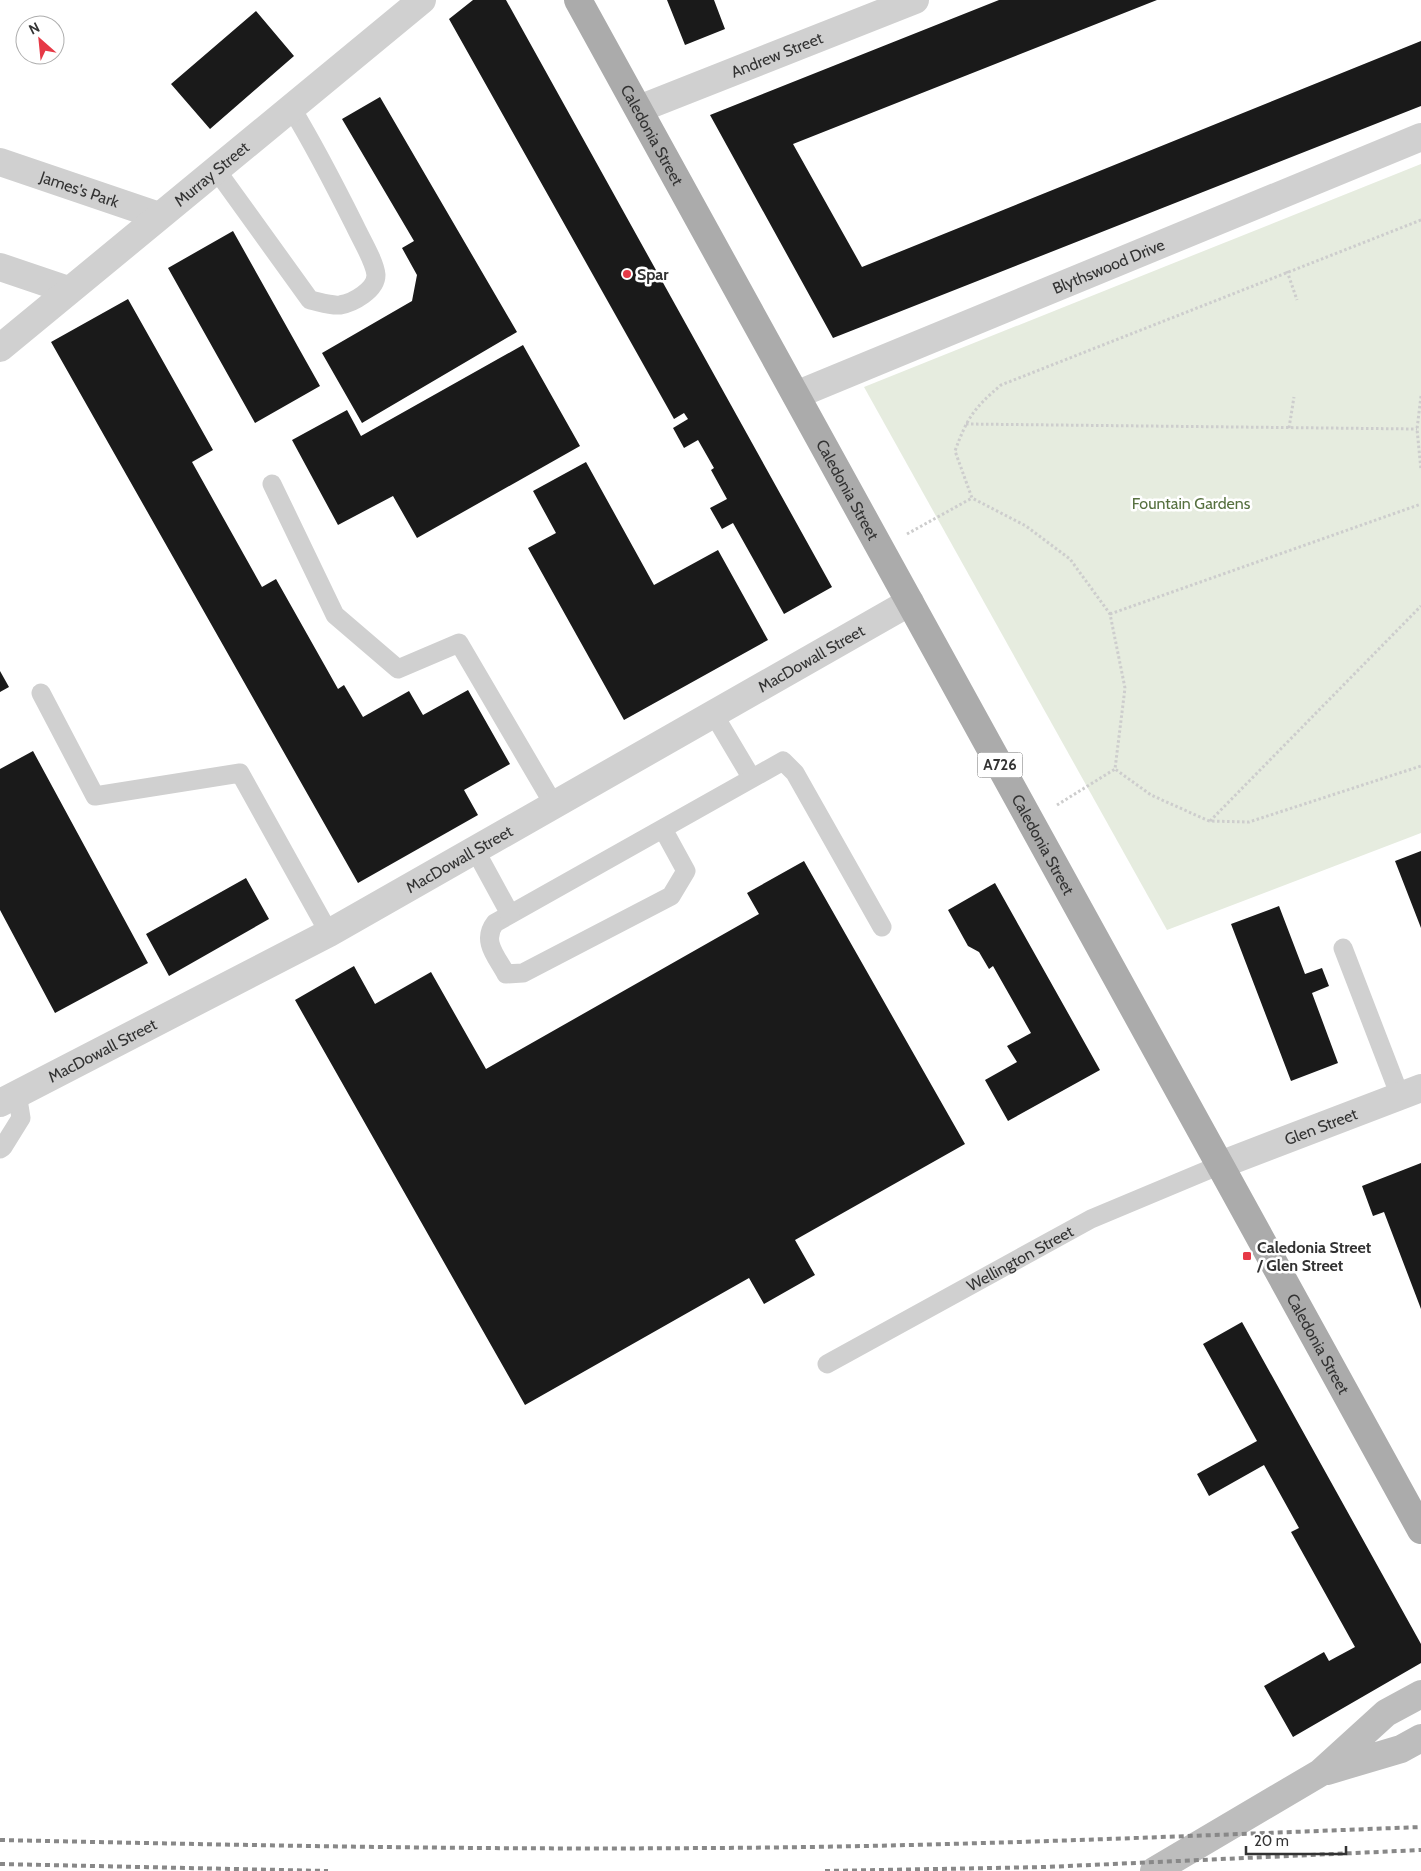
<svg xmlns="http://www.w3.org/2000/svg" width="1421" height="1871" viewBox="0 0 1421 1871" font-family="Cabin,sans-serif">
<style>
.green{fill:#e6ecdf}
.building{fill:#1a1a1a}
.lines{fill:none;stroke-linecap:round;stroke-linejoin:round}
.path{stroke:#cdcdcd;stroke-width:3;stroke-dasharray:2.5 2.5;stroke-linecap:butt}
.service{stroke:#d0d0d0;stroke-width:19}
.minor{stroke:#d0d0d0;stroke-width:28}
.secondary{stroke:#bdbdbd;stroke-width:28}
.primary{stroke:#ababab;stroke-width:28}
.rail{stroke:#888;stroke-width:4;stroke-dasharray:5 4;stroke-linecap:butt}
.poi-dot{fill:#e63946;stroke:#fff;stroke-width:2}
.labels{text-anchor:middle;stroke-width:5;stroke-linejoin:round;paint-order:stroke}
.shield{fill:#fff;stroke:#707070;stroke-width:1}
.shield-label{font-size:15px;font-weight:bold;fill:#333}
.street-label{font-size:16px;fill:#333;stroke:#fff}
.poi-label{font-size:16px;font-weight:bold;fill:#333;stroke:#fff;text-anchor:start}
.park-label{font-size:16px;fill:#56703f;stroke:#fff}
</style>
<rect width="100%" height="100%" fill="#fff"/>
<path class="green" d="M1421,164V833L1167,930L864,387Z"/>
<path class="building" d="M473,0H506L832,587L784,614L733,523L722,529L710,508L727,499L711,470L714,468L698,440L684,448L673,428L688,419L684,413L674,419L449,19Z
M667,0H714L725,29L685,45Z
M999,0H1157L793,144L862,267L1421,41V106L833,338L710,115Z
M256,11L294,56L210,129L171,84Z
M380,97L517,332L362,423L322,353L412,301L417,275L402,248L414,241L342,119Z
M233,231L320,386L255,423L168,268Z
M128,299L213,450L192,462L262,587L276,579L338,689L344,685L363,717L409,691L423,715L468,690L510,764L464,790L478,815L358,883L51,342Z
M523,345L580,446L417,538L393,496L338,525L292,440L347,410L361,436Z
M586,462L654,585L718,550L768,640L624,720L528,548L556,533L533,491Z
M0,671L9,687L0,692Z
M33,751L148,963L55,1013L0,910V769Z
M1421,851V928L1395,861Z
M804,861L965,1144L795,1240L815,1275L764,1304L749,1278L525,1405L295,1000L354,966L375,1004L431,972L486,1069L759,914L747,893Z
M246,878L269,919L169,976L146,934Z
M995,883L1100,1070L1008,1121L985,1080L1017,1062L1007,1046L1031,1033L993,966L989,969L979,952L968,946L948,910Z
M1279,906L1305,974L1322,968L1329,986L1312,993L1338,1063L1291,1081L1231,924Z
M1421,1163V1309L1384,1212L1373,1216L1362,1186Z
M1242,1322L1421,1644V1663L1293,1737L1264,1686L1324,1652L1329,1661L1355,1647L1291,1532L1299,1528L1264,1465L1209,1496L1197,1474L1257,1441L1203,1344Z"/>
<g class="lines">
<path class="path" d="M1421,220L1001,385C974,408 967,418 955,451L972,498L1026,526L1070,559L1110,614L1125,688L1115,769L1151,795L1209,821L1249,822L1421,766
M1287,271L1297,300
M1421,396L1417,429L1421,470
M966,424L1417,429
M1289,428L1294,397
M907,534L972,498
M1110,614L1421,504
M1057,805L1115,769
M1210,821L1421,606"/>
<g class="service">
<path d="M217,171L310,300C320,302 330,306 340,305C353,303 376,290 376,275C375,262 361,239 355,226C335,186 315,147 292,109"/>
<path d="M272,484L335,615L398,669L459,643L554,805"/>
<path d="M41,693L95,796L240,773L329,933"/>
<path d="M713,713L751,777"/>
<path d="M663,829L686,871L671,896L523,973L506,974C497,957 481,941 495,923L783,761L795,773L882,927"/>
<path d="M474,848L510,914"/>
<path d="M1343,948L1400,1096"/>
<path d="M0,1149L3,1147L21,1118L17,1093"/>
<path id="s1" d="M827,1364L1091,1219L1220,1165"/>
</g>
<g class="minor">
<path id="s2" d="M639,109L915,0"/>
<path id="s3" d="M0,162L159,216"/>
<path d="M0,267L68,290"/>
<path id="s4" d="M0,348L422,0"/>
<path id="s5" d="M796,395L1421,137"/>
<path id="s6" d="M0,1103L329,933L910,602"/>
<path id="s7" d="M1220,1165L1421,1088"/>
</g>
<path class="secondary" d="M1327,1771L1401,1749L1421,1738
M1154,1871L1320,1773L1386,1713L1421,1694"/>
<path class="primary" id="s8" d="M578,0L1421,1530"/>
<path class="rail" d="M0,1840C236,1845 471,1850 707,1848C945,1847 1183,1836 1421,1827
M0,1864L328,1871
M825,1871L1046,1867L1421,1850"/>
</g>
<g class="poi-dot">
<circle cx="627" cy="274" r="5"/>
<rect x="1242" y="1251" width="10" height="10" rx="2.5"/>
</g>
<g class="labels">
<rect class="shield" x="977.5" y="752.5" width="45" height="25" rx="4"/>
<g class="shield-label">
<text x="1000" y="770">A726</text>
</g>
<g class="street-label">
<text dy="6" stroke="none"><textPath href="#s2" startOffset="148">Andrew Street</textPath></text>
<text dy="6" stroke="none"><textPath href="#s8" startOffset="154">Caledonia Street</textPath></text>
<text dy="6" stroke="none"><textPath href="#s4" startOffset="274">Murray Street</textPath></text>
<text dy="6" stroke="none"><textPath href="#s3" startOffset="84">James's Park</textPath></text>
<text dy="6" stroke="none"><textPath href="#s5" startOffset="338">Blythswood Drive</textPath></text>
<text dy="6" stroke="none"><textPath href="#s8" startOffset="559">Caledonia Street</textPath></text>
<text dy="6" stroke="none"><textPath href="#s6" startOffset="925">MacDowall Street</textPath></text>
<text dy="6" stroke="none"><textPath href="#s8" startOffset="964">Caledonia Street</textPath></text>
<text dy="6" stroke="none"><textPath href="#s6" startOffset="520">MacDowall Street</textPath></text>
<text dy="6" stroke="none"><textPath href="#s6" startOffset="115">MacDowall Street</textPath></text>
<text dy="6" stroke="none"><textPath href="#s7" startOffset="108">Glen Street</textPath></text>
<text dy="6" stroke="none"><textPath href="#s1" startOffset="220">Wellington Street</textPath></text>
<text dy="6" stroke="none"><textPath href="#s8" startOffset="1534">Caledonia Street</textPath></text>
</g>
<g class="poi-label">
<text x="637" y="280">Spar</text>
<text x="1257" y="1253">Caledonia Street<tspan x="1257" dy="18">/ Glen Street</tspan></text>
</g>
<g class="park-label">
<text x="1191" y="509">Fountain Gardens</text>
</g>
</g>
<g transform="translate(40 40) rotate(333)"><circle r="24" fill="#ffffff" stroke="#adadad"/>
<path d="M0-4L9 19L0 12L-9 19Z" fill="#e63946"/>
<text y="-8" font-size="14" font-weight="bold" text-anchor="middle" fill="#333333">N</text>
</g>
<path d="M1246 1846v8h100v-8" fill="none" stroke="#333333" stroke-width="2.5"/>
<text x="1254" y="1846" font-size="15" fill="#333333" stroke="#ffffff" stroke-width="4" paint-order="stroke">20 m</text>
</svg>
